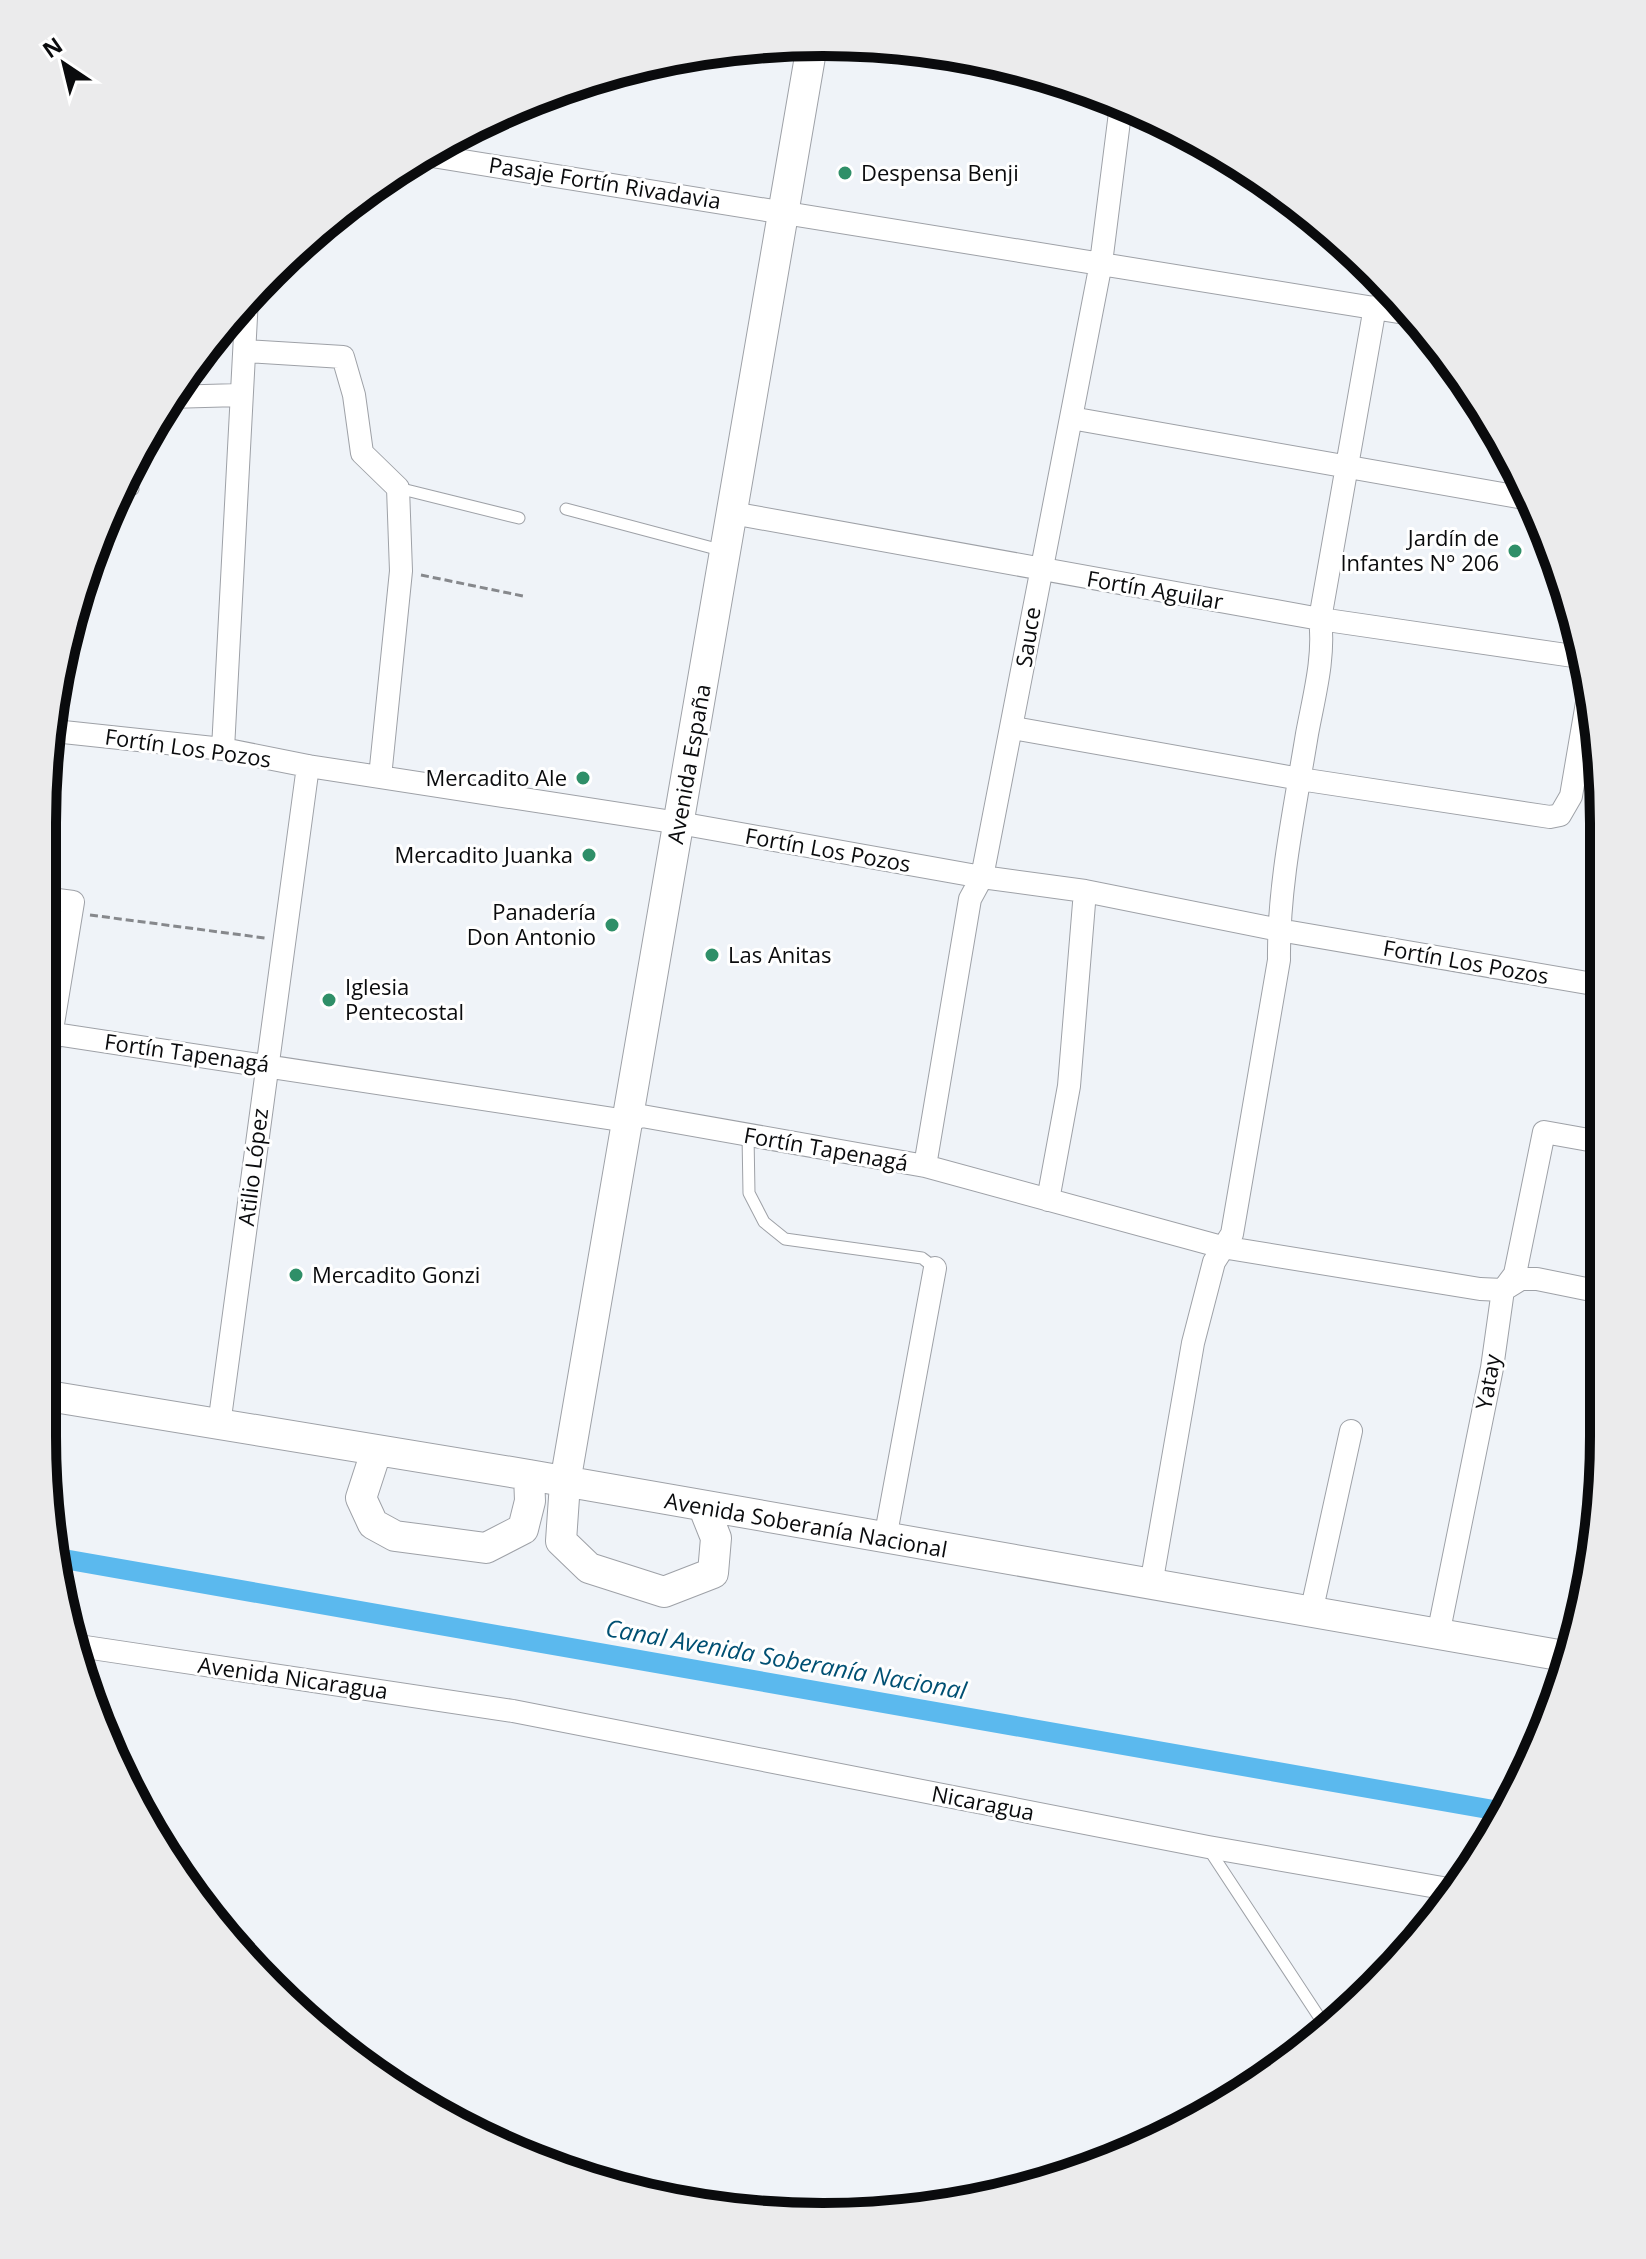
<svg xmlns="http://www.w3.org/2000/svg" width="1646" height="2259" viewBox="0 0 1646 2259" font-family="'Open Sans',sans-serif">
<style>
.grass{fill:url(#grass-tufts)}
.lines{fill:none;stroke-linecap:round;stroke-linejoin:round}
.canal{stroke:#5bb9ee;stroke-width:20}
.lane-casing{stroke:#9ea1a7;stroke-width:13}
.street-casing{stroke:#9ea1a7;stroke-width:24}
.secondary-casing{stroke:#9ea1a7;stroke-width:32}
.path{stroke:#86888c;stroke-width:3;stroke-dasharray:8 4;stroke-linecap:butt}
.lane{stroke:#fff;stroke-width:11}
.street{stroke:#fff;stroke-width:22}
.secondary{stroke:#fff;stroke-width:30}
.poi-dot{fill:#2f8f68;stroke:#fff;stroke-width:3}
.labels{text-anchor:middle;stroke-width:6;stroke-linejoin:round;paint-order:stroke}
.poi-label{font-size:22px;fill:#0a0b0d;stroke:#fff;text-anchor:start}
.street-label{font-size:22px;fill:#0a0b0d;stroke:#fff}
.water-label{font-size:24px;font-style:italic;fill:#005073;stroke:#fff}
.rim{fill:none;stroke:#0a0b0d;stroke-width:10}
</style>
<defs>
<pattern id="grass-tufts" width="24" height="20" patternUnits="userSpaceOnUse" patternTransform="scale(2)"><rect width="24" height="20" fill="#b5d083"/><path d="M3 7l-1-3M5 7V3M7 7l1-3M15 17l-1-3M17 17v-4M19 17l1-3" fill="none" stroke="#9ab170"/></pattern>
</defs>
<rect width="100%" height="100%" fill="#eff3f8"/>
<path class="grass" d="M42,905L66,908L52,1001L42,999Z"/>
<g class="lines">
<path class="canal" d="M58,1558L1505,1812"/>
<g class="lane-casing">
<path id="lane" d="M122,486L133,489
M398,488L519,518
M566,509L724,551
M748,1135L749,1193L764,1222L785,1239L922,1258L935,1268
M1208,1848L1327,2029"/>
</g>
<g class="street-casing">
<path id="street" d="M426,155L1411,314
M245,351L343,357L354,395L362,453L398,488L401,571L380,777
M169,397L240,395
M1071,418L1530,499
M732,513L1320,619L1580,657
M1013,728L1300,779L1550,817L1560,815L1571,796L1589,691
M54,731L223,749L308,766L679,823L982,877L1085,891L1279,930L1599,985
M223,749L247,298
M42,1032L627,1121L642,1116L925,1166L1222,1247L1480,1289L1503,1290L1521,1279H1537L1601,1292
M42,1091L73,902L42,898
M925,1166L970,899L982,877L1101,263L1121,105
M1048,1200L1069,1086L1085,891
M219,1425L308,766
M885,1539L935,1268
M1151,1585L1193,1343L1214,1262L1232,1234L1279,960C1278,886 1295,808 1307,734C1314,696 1325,657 1320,619L1375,307
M1311,1613L1351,1431
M1438,1635L1492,1368L1503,1290L1515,1274L1544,1132L1600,1142
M72,1645L513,1711L1208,1847L1454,1890"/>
</g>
<g class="secondary-casing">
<path id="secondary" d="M42,1395L529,1475L1570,1657
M376,1452L361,1498L373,1524L395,1536L486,1548L523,1529L530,1501L529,1475
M704,1508L716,1538L713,1573L664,1592L589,1568L561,1541L565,1483L812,45"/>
</g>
<path class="path" d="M421,575L523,596
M90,915L265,938"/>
<use href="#lane" class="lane"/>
<use href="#street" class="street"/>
<use href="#secondary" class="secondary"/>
</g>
<g class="poi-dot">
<circle cx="845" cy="173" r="8"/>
<circle cx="1515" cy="551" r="8"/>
<circle cx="583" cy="778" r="8"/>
<circle cx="589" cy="855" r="8"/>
<circle cx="612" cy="925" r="8"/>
<circle cx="712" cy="955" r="8"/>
<circle cx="329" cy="1000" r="8"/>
<circle cx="296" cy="1275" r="8"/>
</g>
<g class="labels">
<g class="poi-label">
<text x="861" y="181">Despensa Benji</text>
<text x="1499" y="546" text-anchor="end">Jardín de<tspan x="1499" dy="25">Infantes N° 206</tspan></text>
<text x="567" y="786" text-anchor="end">Mercadito Ale</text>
<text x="573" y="863" text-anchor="end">Mercadito Juanka</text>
<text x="596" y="920" text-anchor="end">Panadería<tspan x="596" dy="25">Don Antonio</tspan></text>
<text x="728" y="963">Las Anitas</text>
<text x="345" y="995">Iglesia<tspan x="345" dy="25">Pentecostal</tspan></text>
<text x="312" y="1283">Mercadito Gonzi</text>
</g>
<g class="street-label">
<text transform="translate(605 183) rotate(9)" y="8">Pasaje Fortín Rivadavia</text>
<text transform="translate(1155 590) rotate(10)" y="8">Fortín Aguilar</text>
<text transform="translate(1028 637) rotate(-81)" y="8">Sauce</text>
<text transform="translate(188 748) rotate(8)" y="8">Fortín Los Pozos</text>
<text transform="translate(689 764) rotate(-80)" y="8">Avenida España</text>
<text transform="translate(828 850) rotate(10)" y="8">Fortín Los Pozos</text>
<text transform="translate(1466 962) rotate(10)" y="8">Fortín Los Pozos</text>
<text transform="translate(187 1053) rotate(8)" y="8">Fortín Tapenagá</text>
<text transform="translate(826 1149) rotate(10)" y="8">Fortín Tapenagá</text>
<text transform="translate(253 1167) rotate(-83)" y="8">Atilio López</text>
<text transform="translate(1488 1382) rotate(-80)" y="8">Yatay</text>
<text transform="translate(806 1525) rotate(10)" y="8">Avenida Soberanía Nacional</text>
<text transform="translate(293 1678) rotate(8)" y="8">Avenida Nicaragua</text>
<text transform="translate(983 1803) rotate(11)" y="8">Nicaragua</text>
</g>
<g class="water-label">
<text transform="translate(786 1660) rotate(10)" y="8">Canal Avenida Soberanía Nacional</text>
</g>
</g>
<path d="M0 0H1646V2259H0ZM823 56H823A767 767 0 0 1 1590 823V1436A767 767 0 0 1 823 2203H823A767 767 0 0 1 56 1436V823A767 767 0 0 1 823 56Z" fill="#ebebec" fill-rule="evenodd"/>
<path class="rim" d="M823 56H823A767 767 0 0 1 1590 823V1436A767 767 0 0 1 823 2203H823A767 767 0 0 1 56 1436V823A767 767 0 0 1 823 56Z"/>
<g transform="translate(64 64) rotate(325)" stroke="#ffffff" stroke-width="6" paint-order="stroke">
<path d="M0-6L14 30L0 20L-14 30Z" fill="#0a0b0d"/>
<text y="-12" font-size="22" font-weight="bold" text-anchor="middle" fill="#0a0b0d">N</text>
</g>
</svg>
